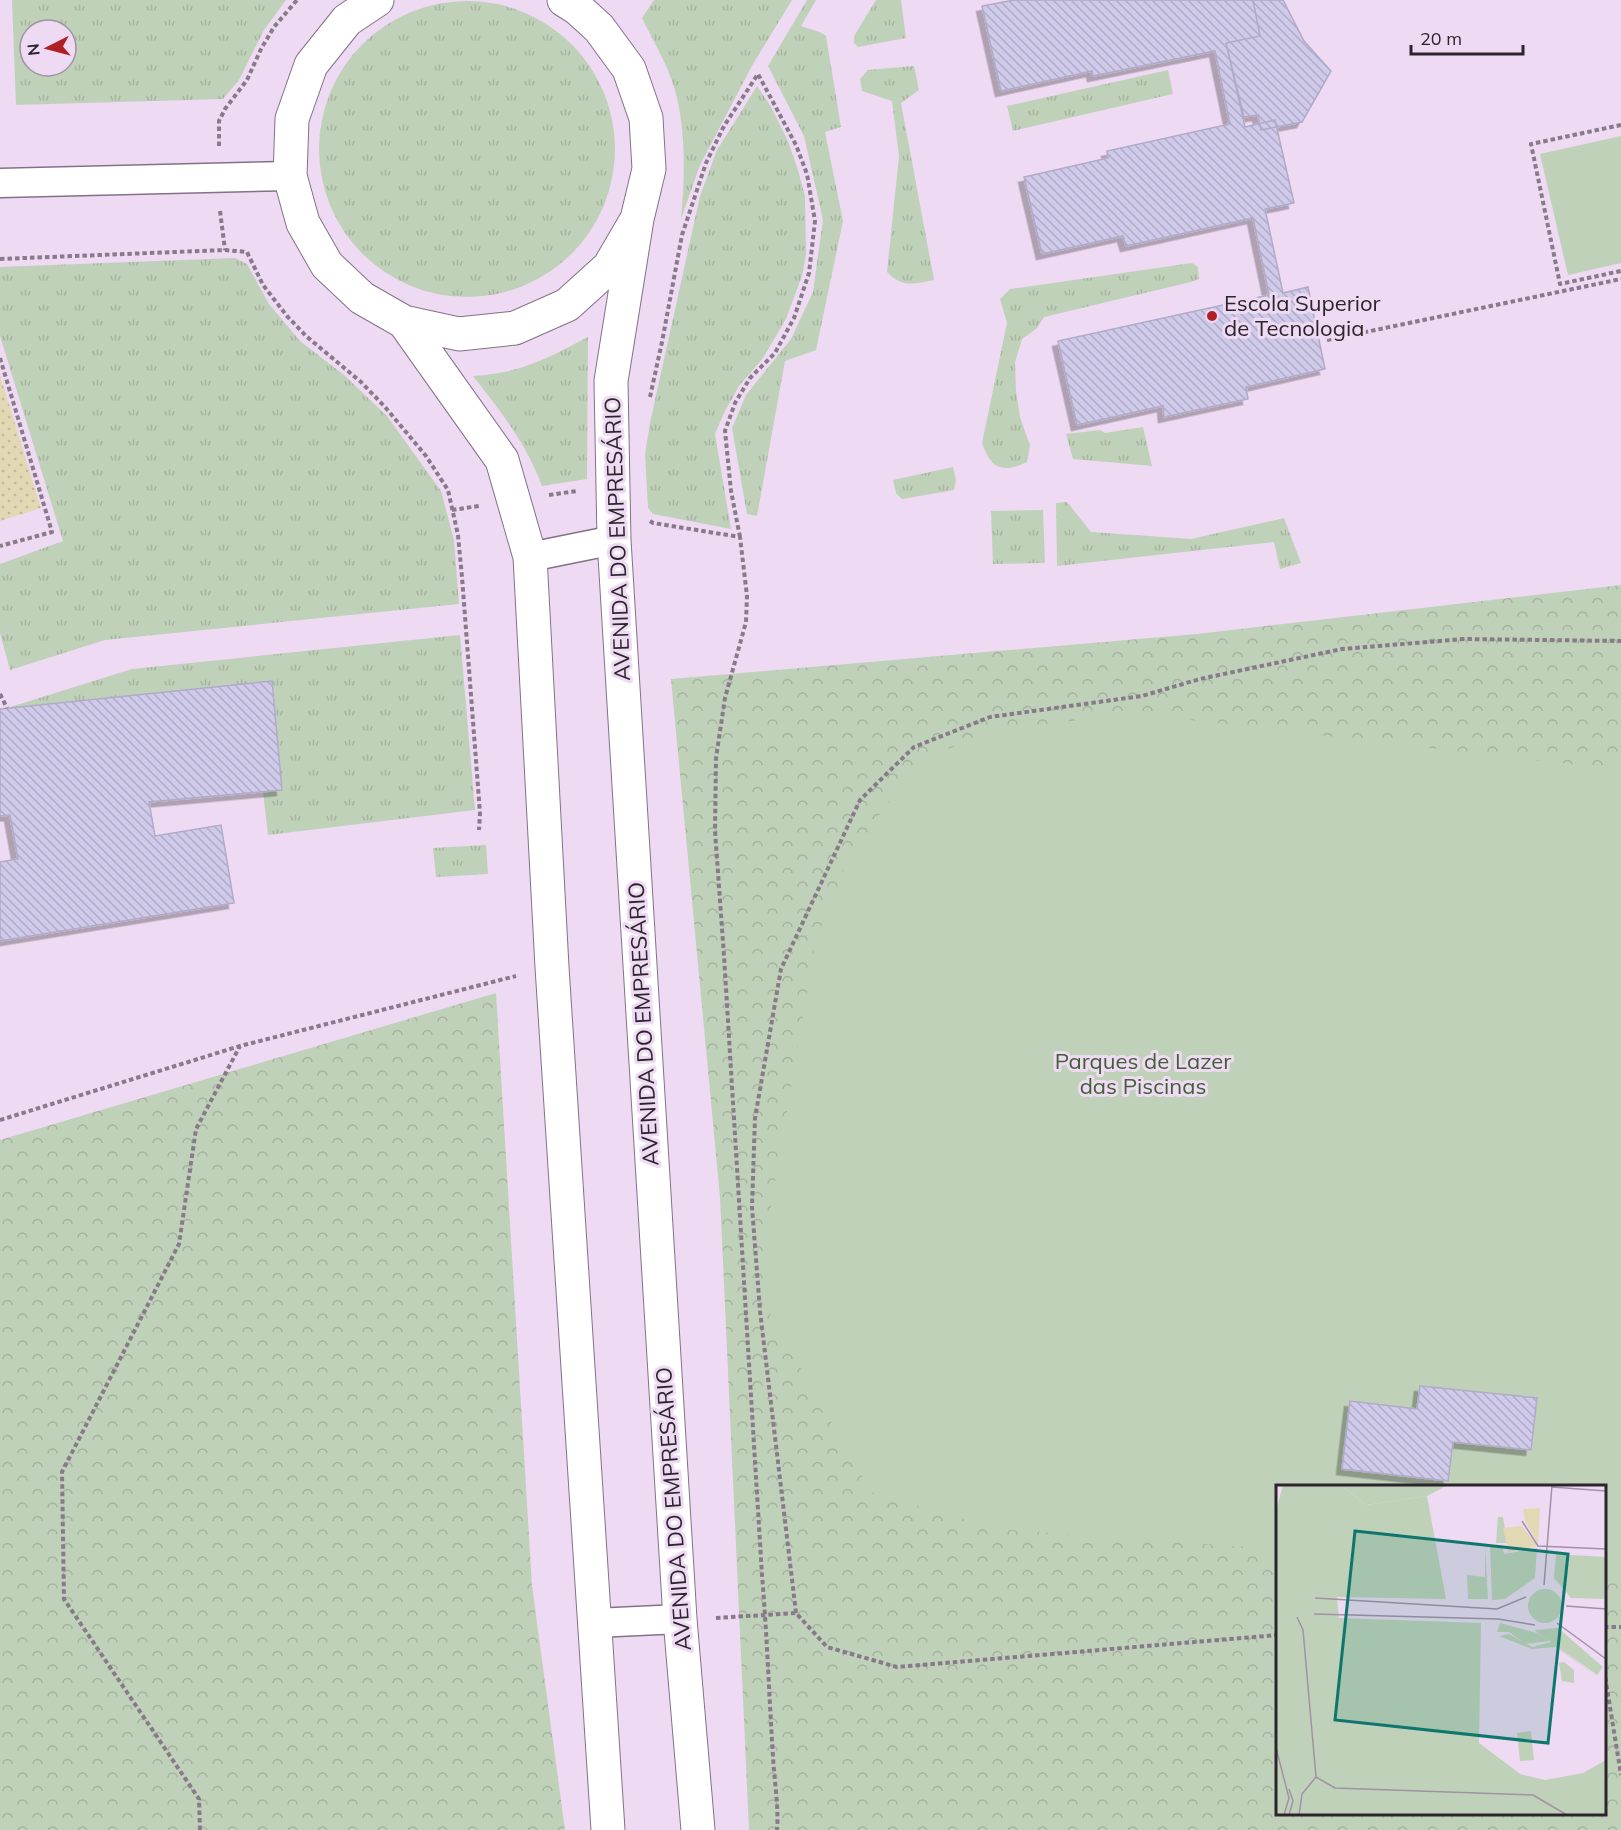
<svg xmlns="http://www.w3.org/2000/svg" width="1621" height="1830" viewBox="0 0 1621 1830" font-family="Mulish,sans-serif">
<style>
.grass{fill:url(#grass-tufts);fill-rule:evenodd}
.sand{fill:url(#sand-dots)}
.park{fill:url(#park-crowns);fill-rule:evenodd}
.pitch{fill:#c0d1b9}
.building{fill:url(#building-back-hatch);stroke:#b0abc7;stroke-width:1.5;filter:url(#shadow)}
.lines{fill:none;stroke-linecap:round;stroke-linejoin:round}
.minor-casing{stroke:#847187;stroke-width:31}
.tertiary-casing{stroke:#847187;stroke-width:35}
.path{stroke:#887a8a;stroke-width:4;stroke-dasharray:4.5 3;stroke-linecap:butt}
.minor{stroke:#fff;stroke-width:28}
.tertiary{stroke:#fff;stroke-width:33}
.poi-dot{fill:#b01f24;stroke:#efdaf3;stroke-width:2}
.labels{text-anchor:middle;stroke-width:6;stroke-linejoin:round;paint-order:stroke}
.poi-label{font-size:22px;fill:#2d252e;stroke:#efdaf3;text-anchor:start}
.street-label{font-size:22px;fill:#2d252e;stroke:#efdaf3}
.park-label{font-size:22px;fill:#426035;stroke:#efdaf3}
.inset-road{fill:none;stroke:#a192a4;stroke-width:1.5}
.view{fill:#0f766e;fill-opacity:0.15;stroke:#0f766e;stroke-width:3}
.inset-edge{fill:none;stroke:#2d252e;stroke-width:3}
</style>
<defs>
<pattern id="grass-tufts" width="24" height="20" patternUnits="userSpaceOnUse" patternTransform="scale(1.5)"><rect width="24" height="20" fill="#c0d1b9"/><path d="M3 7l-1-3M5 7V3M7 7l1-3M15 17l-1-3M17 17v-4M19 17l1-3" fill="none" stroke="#a5b39f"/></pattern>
<pattern id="sand-dots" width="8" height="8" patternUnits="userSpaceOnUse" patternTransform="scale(1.5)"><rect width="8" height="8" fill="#e2d8b3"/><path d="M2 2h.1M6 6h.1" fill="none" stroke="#c2b99a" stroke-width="1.8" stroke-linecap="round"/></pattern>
<pattern id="park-crowns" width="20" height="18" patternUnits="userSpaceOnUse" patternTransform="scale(1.5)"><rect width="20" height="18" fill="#c0d1b9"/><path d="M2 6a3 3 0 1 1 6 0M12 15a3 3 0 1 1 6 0" fill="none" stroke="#a5b39f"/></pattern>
<pattern id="building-back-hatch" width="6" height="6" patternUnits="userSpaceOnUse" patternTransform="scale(1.5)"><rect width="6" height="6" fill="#cfc9ea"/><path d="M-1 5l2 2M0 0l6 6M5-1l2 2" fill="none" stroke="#b2acc9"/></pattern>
<filter id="shadow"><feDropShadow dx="-5.5" dy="5.5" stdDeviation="0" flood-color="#0004"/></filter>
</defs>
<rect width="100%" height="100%" fill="#efdaf3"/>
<path class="grass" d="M12,0H286L264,30L239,80L223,99L16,105ZM30,30H66V66H30Z
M654,0H792L753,64L700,165L681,219C685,178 686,130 675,90C668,65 653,41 642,18Z
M807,0H816L801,26L820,32L826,36L841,127L825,132L843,221L816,350L785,361L757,516L747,514L732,428L746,395L791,339L813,292L823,220L804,136L768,66Z
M876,0H901L906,38L858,47L854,43V36Z
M319 149a148 148 0 1 1 296 0a148 148 0 1 1-296 0Z
M914,66L919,90L901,103L934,280C913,284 902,288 887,272L899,156L892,101L862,91L860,79L868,70Z
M1168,70L1173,94L1013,131L1007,106Z
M757,86L771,107L788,141L798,170L805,196L806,255L802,276L786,319L763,358L739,386L724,413L715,434L731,529L653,514L648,508L645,454L650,423L700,196L717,150Z
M235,258L247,264L269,304L300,341L344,375L387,416L441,491L454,540L459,604L105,640L10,670L0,633V564L63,541L0,336V267Z
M1192,263L1198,267L1199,279L1191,282L1044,317L1037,328L1022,339L1015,362L1016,391L1020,417L1030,446L1027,462C1003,473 991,470 982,443L1007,323L1000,299L1010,289Z
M588,337L587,479L542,486C526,443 501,412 473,376C521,373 546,359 588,337Z
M1143,427L1152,466L1073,459L1066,434L1100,430L1105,433Z
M953,467L956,480L954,490L902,499L896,493L893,480Z
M1067,502L1091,532L1191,539L1284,518L1301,563L1280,569L1274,542L1057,566L1056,503Z
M1043,510L1045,563L993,564L991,511Z
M460,635L475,810L268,835L263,792L282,790L7,708L132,669Z
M486,845L488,874L436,877L433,848Z"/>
<path class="sand" d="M0,375L41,508L0,521Z"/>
<path class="park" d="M1621,585V1830H749L720,1197L671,679L1197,634ZM1278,1486H1604V1814H1278Z
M496,993L532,1586L565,1830H0V1140Z"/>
<path class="pitch" d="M1621,136V263L1568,275L1540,154Z
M1131,713L1621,770V1579L1605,1577L1604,1486H1278L1277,1549L997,1529L871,1492L764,1304L767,1232L815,943L846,864L886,805L942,751L997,731Z"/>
<path class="building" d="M1014,0H1253L1260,36L1226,43L1245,127L1275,120L1294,203L1265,209L1283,293L1308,287L1325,369L1246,387L1248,399L1164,417L1163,406L1077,425L1058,341L1269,295L1253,218L1126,246L1123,236L1042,254L1024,177L1108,158L1107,151L1230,124L1215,51L1093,76L1092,71L1001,91L982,6Z
M1253,0H1283L1304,41L1331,71L1302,122L1261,130L1258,115L1244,117L1226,43L1260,36Z
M272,681L282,790L149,802L155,836L221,825L234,903L0,941V862L18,859L10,815L0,816V709Z
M1420,1386L1537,1398L1531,1450L1453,1442L1448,1481L1342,1469L1350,1401L1417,1409Z"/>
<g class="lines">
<g class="minor-casing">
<path id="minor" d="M0,183L290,176
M530,557L614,540
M595,1623L680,1619"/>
</g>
<g class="tertiary-casing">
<path id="tertiary" d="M377,0L347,20L311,65L292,119L290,176L303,223L327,265L362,298L404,322L459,334L515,328L567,305L609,267L637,219L649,169L646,118L629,69L599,28L577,8L564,0
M637,219L611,381L614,540L680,1619L698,1830
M404,322L502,460L530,557L552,967L608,1830"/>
</g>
<path class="path" d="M1621,125L1531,144L1560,284L1621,271
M219,146V121L225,109L247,80L261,49L274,27L297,0
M220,211L225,250
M0,259L225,250L247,252L263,285L287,316L306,336L361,382L385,407L426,456L448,490L458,535L462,577L480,813L479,830
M1327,340L1621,279
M0,358L52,532L0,546
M650,397L662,342L682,235L706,163L724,126L758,74L796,145L807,174L815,221L809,273L794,318L775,353L750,378L735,403L725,431L731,491L740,537
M549,495L577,491
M452,510L479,506
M650,521L653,523L740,537L747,596L746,622L725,698L716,758L715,831L724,956L762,1575C767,1635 769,1695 773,1756C774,1780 779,1806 777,1830
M0,694L7,708
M0,1120L240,1046L516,976
M796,1613L760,1311L752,1207L755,1118L781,969L860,800L914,747L990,717L1142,696L1200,679L1342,649L1464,639L1621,641
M716,1618L796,1613L827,1647L897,1667L1278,1635
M1604,1627H1621
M1604,1670L1621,1775
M200,1830L199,1799L64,1599L62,1472L179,1244L196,1129L240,1046"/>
<use href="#minor" class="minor"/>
<use href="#tertiary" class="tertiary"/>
</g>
<circle class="poi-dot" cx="1212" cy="316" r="6"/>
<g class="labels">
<g class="poi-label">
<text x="1224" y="311">Escola Superior<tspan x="1224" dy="25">de Tecnologia</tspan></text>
</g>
<g class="street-label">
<text transform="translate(617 539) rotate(-92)" y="8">AVENIDA DO EMPRESÁRIO</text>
<text transform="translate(643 1024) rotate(-93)" y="8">AVENIDA DO EMPRESÁRIO</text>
<text transform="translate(673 1509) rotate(-94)" y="8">AVENIDA DO EMPRESÁRIO</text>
</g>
<g class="park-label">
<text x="1143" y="1069">Parques de Lazer<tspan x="1143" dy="25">das Piscinas</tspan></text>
</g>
</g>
<g transform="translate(1276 1485)">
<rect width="330" height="330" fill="#efdaf3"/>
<path d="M65,0H172L151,11L90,20ZM222,32H227L231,58H220ZM226,60L228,69L261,63L259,93L229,114L216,115L214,62ZM209,61L212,114H192L191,90L209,92ZM280,69L330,72V114L295,113L278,93ZM252 121a17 17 0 1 1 34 0a17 17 0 1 1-34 0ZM224,138L261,148L273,156L250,159L233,147H221ZM282,143L327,182L321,190L258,145ZM233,149L256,162L275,157L321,192L280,162L256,164L223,151ZM288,177L298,185V198L286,196L283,178Z" fill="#c0d1b9"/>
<path d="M264,23L262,59L249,36L247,24ZM246,41L261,61L232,67L227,43Z" fill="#e2d8b3"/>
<path d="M65,0L90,20L151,11L170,114L61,112L63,133L205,138L203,258L244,289L269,295L307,288L330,275V330H0V26L7,0Z" fill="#c0d1b9"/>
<path d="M131,142L181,157L195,176L178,285L169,284L152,294L125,289L116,280L100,279L90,273L92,265L83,263L102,166L107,152ZM255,246L258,275L244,276L241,248ZM209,263L244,289L238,307L195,304L190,286L194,271ZM43,312L91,314L90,330H42ZM200,319L248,321V330H199Z" fill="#c0d1b9"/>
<path class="inset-road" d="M276,2L330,6M246,36L262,61L330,64M268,100L276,0M39,113L221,124L250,112M290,121L330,124M38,129L222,134L259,140M21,132L27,145L40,292L26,309L23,330M281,138L330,174M0,263L13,313L8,330M40,292L59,303L257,310L291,330M13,304L17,316L13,330"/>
<path class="view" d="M79,46L292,69L272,258L59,235Z"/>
<rect width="330" height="330" class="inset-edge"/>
</g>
<g transform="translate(48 48) rotate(264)"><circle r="28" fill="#efdaf3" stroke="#a192a4" stroke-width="1.5"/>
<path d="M0-4.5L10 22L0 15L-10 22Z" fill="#b01f24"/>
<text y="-9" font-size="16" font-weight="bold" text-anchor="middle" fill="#2d252e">N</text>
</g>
<path d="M1411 45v9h112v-9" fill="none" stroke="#2d252e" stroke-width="3"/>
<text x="1420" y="45" font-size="18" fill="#2d252e" stroke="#efdaf3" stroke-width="4.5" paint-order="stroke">20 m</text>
</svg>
